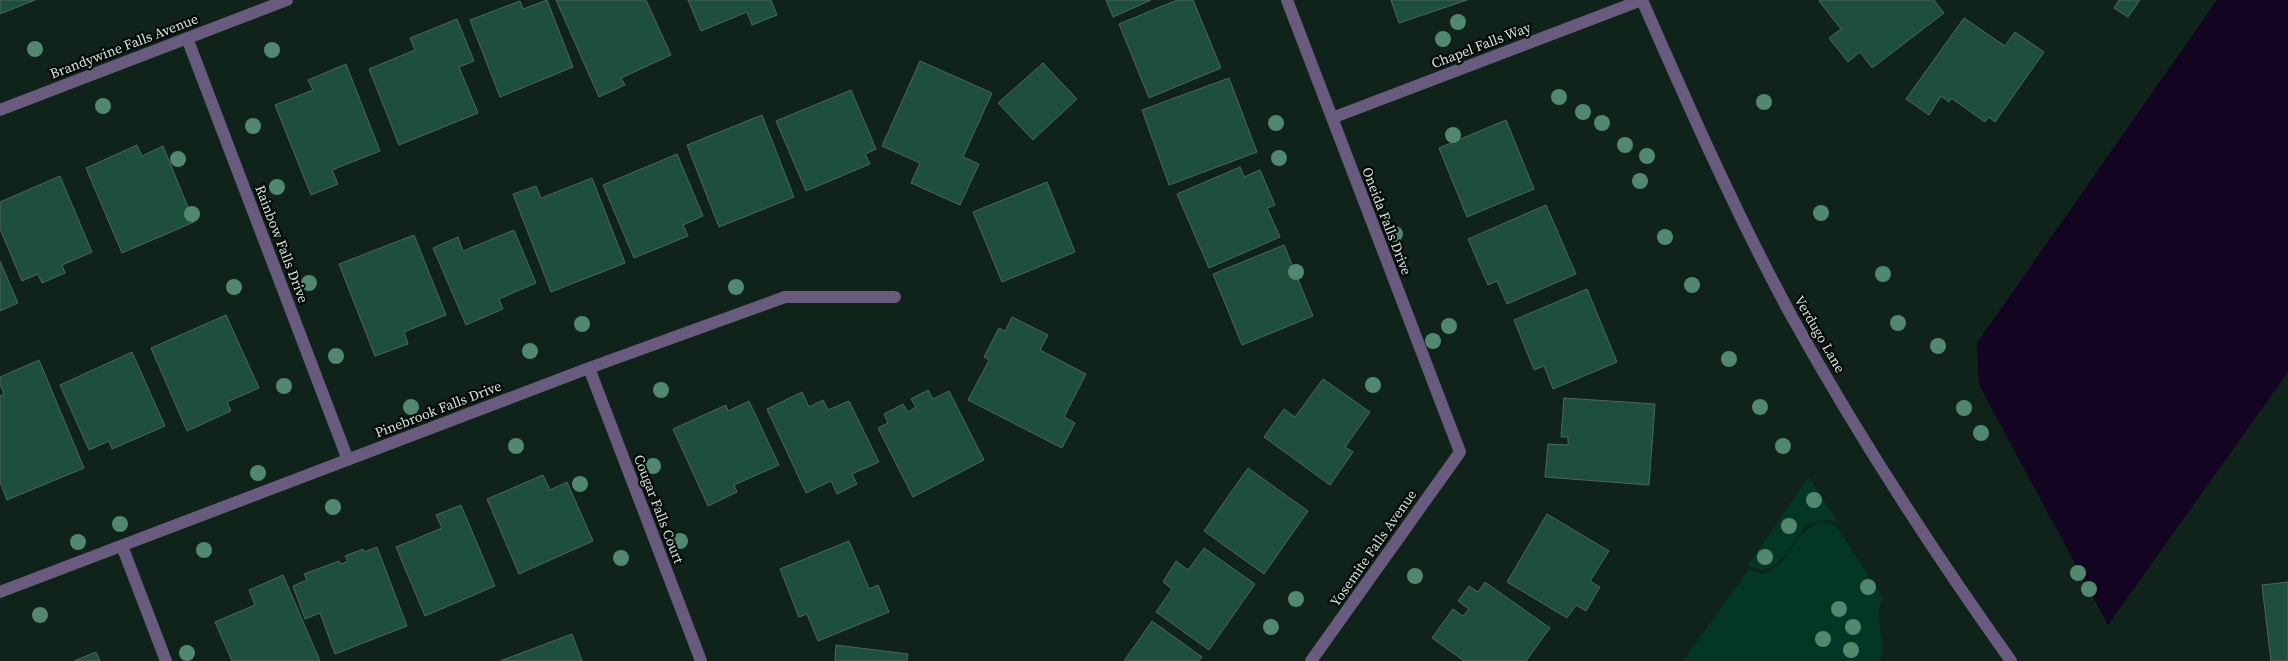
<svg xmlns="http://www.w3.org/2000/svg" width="2288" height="661" viewBox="0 0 2288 661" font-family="'Source Serif 4',serif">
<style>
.green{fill:#043626}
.water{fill:#130422}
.building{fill:#1e4f3c;stroke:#4f655b}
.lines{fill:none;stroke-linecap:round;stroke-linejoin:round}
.minor{stroke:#685b7d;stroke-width:12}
.tree{fill:#528770}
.labels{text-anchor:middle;stroke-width:4.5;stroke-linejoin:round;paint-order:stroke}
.street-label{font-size:14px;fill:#d5e1db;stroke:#040a07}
</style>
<rect width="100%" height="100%" fill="#0f231b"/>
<path class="green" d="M1809,477L1839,524L1828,520L1808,524C1791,541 1777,584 1748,565Z
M1820,522H1827L1837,527L1883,598C1872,616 1887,640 1880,661H1683L1749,569L1763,574C1792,564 1792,531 1820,522Z"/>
<path class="water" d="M2217,0H2288V372L2108,625L1979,385L1977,343Z"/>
<path class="building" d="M0,0H35L0,14Z
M547,0L573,67L500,97L470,20L520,1L523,9Z
M556,0H646L671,55L621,78L625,85L599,97Z
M688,0H771L777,15L752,25L747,12L701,31Z
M1106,0H1151L1113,17Z
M1177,0H1193L1221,68L1149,98L1119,24Z
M1391,0H1467L1399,23Z
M1821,0H1934L1944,13L1872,68L1860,52L1848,62L1829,38L1841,29L1819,1Z
M2119,0H2140L2128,17L2114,8Z
M1964,18L2005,46L2015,32L2044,52L1995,122L1989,117L1985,122L1951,98L1949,102L1941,96L1929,115L1906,99Z
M457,19L474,61L459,67L478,113L399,145L369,69L415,50L410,38Z
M920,61L992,93L963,157L979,164L960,205L911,183L920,163L882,146Z
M1043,63L1077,99L1033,140L998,103Z
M346,64L380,151L332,170L338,184L311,195L275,105L313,90L308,80Z
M1229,78L1257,152L1169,185L1142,110Z
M851,90L876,149L865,154L870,164L806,191L776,121Z
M762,115L794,197L719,227L687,145Z
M1506,120L1534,189L1467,217L1439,148Z
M137,145L142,156L163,146L194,222L122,253L86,168Z
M677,154L703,216L683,225L688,236L634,258L603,185Z
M1240,167L1244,177L1260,170L1275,205L1267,208L1280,237L1209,268L1177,194Z
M60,176L92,252L62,265L65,273L42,283L38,274L22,281L0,229V202Z
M592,178L625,263L551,292L513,194L536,186L541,198Z
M1047,182L1075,252L1002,282L973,212Z
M1546,205L1576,274L1507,304L1497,281L1488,285L1468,239Z
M514,230L536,283L499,299L503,309L466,325L433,248L458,237L463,251Z
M414,235L446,315L404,332L408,344L375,356L339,264Z
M1284,245L1313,316L1242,345L1213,274Z
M0,261L18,303L0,311Z
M1587,289L1617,362L1553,389L1544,366L1534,370L1514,320Z
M226,315L259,388L227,402L231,411L187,431L151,348Z
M1012,317L1048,335L1040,350L1086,374L1064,417L1075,423L1062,448L968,400L989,360L984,357L999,328L1005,331Z
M132,352L165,426L112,449L109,441L89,450L60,385Z
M39,360L84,468L7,500L0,482V396L4,394L0,384V377Z
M1323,379L1370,412L1345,447L1353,452L1330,485L1264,437L1284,409L1295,417Z
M928,390L933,399L949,391L984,460L913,497L878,428L888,423L884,414L903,404L908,412L916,407L911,399Z
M802,392L809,407L823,400L828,410L849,401L879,462L852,474L857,484L837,494L831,481L806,493L767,409Z
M1564,398L1655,404L1649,485L1545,477L1548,444L1568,445V437H1561Z
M749,401L779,465L734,485L737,492L708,506L673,429L726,405L728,411Z
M1248,468L1308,511L1264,574L1204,531Z
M543,475L550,490L567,482L593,541L519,574L487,499Z
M461,505L495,586L425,616L396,547L442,528L436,515Z
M1547,514L1609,551L1590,581L1600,587L1586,611L1576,605L1567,618L1507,582Z
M849,541L869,589L878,585L889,612L818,641L807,614L799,617L780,569Z
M377,547L407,626L335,654L320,613L305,619L293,586L307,580L304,574L339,561L341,564L348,561L345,556L363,549L364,552Z
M1204,548L1255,584L1209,650L1156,612L1172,589L1163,582L1176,561L1188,570Z
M283,575L320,661H232L215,622L255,605L249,590Z
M1485,582L1550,628L1526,661H1464L1432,638L1453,609L1463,616L1469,609L1458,601L1469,586L1478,592Z
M2288,582V661H2271L2262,585Z
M1152,621L1202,657L1199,661H1124Z
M572,634L582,661H500Z
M836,645L908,654L907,661H835Z
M96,652L100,661H74Z"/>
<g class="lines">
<path class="minor" d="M1287,0L1460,452L1311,661
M1642,0C1689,107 1736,214 1792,317C1858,436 1932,550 2011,661
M187,38L348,460
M0,110L287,0
M1332,118L1642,0
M589,368L701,661
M122,546L166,661
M0,592L589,368L785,297H895"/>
</g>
<g class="tree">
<circle cx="1458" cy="22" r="8"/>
<circle cx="1443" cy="39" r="8"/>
<circle cx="35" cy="49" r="8"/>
<circle cx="272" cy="50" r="8"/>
<circle cx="1559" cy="97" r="8"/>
<circle cx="1764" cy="102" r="8"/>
<circle cx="103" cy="106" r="8"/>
<circle cx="1583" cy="112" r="8"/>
<circle cx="1276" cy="123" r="8"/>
<circle cx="1602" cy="123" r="8"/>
<circle cx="253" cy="126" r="8"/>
<circle cx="1453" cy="135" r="8"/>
<circle cx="1625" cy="145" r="8"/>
<circle cx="1647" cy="156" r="8"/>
<circle cx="1279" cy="158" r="8"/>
<circle cx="178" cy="159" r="8"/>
<circle cx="1640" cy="181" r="8"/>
<circle cx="277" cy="187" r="8"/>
<circle cx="1821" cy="213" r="8"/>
<circle cx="192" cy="214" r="8"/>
<circle cx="1395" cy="234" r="8"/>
<circle cx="1665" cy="237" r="8"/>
<circle cx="1296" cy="272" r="8"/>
<circle cx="1883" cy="274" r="8"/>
<circle cx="309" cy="283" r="8"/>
<circle cx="1692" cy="285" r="8"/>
<circle cx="234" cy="287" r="8"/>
<circle cx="736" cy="287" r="8"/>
<circle cx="1898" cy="323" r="8"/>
<circle cx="582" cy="324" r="8"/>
<circle cx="1449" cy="326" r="8"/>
<circle cx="1433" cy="341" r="8"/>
<circle cx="1938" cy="346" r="8"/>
<circle cx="530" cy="351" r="8"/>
<circle cx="336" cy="356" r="8"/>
<circle cx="1729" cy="359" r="8"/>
<circle cx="1373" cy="385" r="8"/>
<circle cx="284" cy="386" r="8"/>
<circle cx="661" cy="390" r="8"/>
<circle cx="411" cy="407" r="8"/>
<circle cx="1760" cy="407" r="8"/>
<circle cx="1964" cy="408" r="8"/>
<circle cx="1981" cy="433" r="8"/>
<circle cx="516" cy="446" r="8"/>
<circle cx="1783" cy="446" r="8"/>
<circle cx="653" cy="466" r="8"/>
<circle cx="258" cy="473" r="8"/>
<circle cx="580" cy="484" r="8"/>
<circle cx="1814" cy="500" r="8"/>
<circle cx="333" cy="507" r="8"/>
<circle cx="120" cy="524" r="8"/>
<circle cx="1789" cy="526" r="8"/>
<circle cx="680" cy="541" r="8"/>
<circle cx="78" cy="542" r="8"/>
<circle cx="204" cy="550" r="8"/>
<circle cx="1765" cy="557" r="8"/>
<circle cx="621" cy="558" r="8"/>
<circle cx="2078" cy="573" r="8"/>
<circle cx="1415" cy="576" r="8"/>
<circle cx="1868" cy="587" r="8"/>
<circle cx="2089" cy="589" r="8"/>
<circle cx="1296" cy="599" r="8"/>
<circle cx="1839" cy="609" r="8"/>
<circle cx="40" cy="615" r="8"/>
<circle cx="1271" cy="627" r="8"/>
<circle cx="1853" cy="627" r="8"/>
<circle cx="1823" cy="639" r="8"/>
<circle cx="1851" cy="650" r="8"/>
<circle cx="187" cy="653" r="8"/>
</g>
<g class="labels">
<g class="street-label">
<text transform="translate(1481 45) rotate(-21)" y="5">Chapel Falls Way</text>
<text transform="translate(124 46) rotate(-21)" y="5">Brandywine Falls Avenue</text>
<text transform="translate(1387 221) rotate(69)" y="5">Oneida Falls Drive</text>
<text transform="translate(282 244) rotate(69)" y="5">Rainbow Falls Drive</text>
<text transform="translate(1820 334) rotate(60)" y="5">Verdugo Lane</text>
<text transform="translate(438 409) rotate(-21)" y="5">Pinebrook Falls Drive</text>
<text transform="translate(659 509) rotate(69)" y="5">Cougar Falls Court</text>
<text transform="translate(1373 548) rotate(-55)" y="5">Yosemite Falls Avenue</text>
</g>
</g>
</svg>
